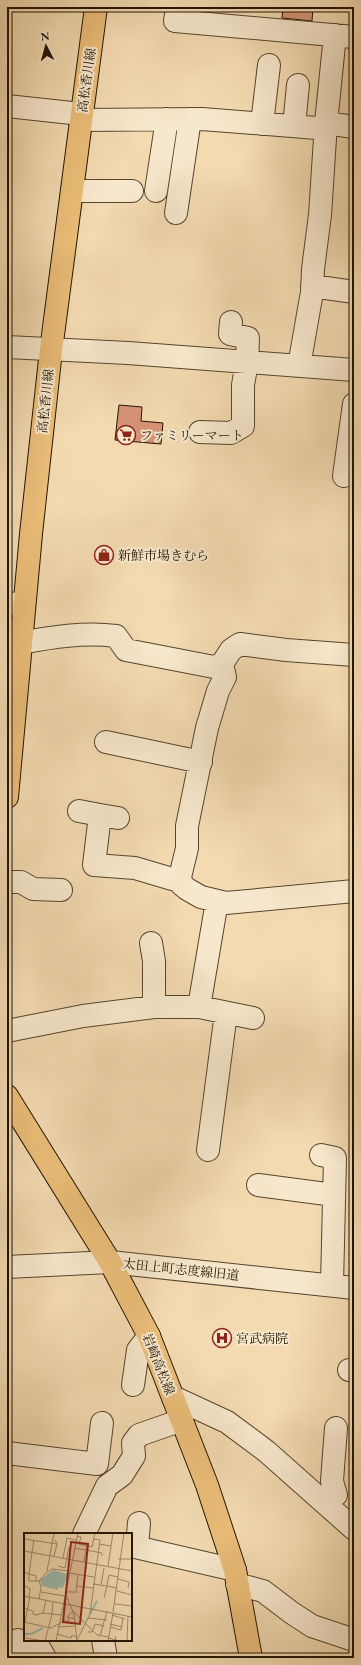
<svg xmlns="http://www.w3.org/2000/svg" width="361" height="1665" viewBox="0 0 361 1665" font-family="'EB Garamond','Noto Serif JP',serif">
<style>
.building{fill:#d99477;stroke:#211302}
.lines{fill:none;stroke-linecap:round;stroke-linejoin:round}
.minor-casing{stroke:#56452e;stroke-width:24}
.major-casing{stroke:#211302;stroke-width:24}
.minor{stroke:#f7e7cc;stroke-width:22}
.major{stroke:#eabd78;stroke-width:22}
.labels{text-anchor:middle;stroke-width:4;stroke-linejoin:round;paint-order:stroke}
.street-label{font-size:13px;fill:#211302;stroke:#f7e7cc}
.poi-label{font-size:13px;fill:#211302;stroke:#f7e7cc;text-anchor:start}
.inset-river{fill:none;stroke:#9bbbad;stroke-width:2}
.inset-road{fill:none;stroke:#9f8a6b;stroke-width:1}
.view{fill:#8f2418;fill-opacity:0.15;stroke:#8f2418;stroke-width:2}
.inset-edge{fill:none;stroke:#211302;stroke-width:2}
</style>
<rect width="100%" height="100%" fill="#f3dab1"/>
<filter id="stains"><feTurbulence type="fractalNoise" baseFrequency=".005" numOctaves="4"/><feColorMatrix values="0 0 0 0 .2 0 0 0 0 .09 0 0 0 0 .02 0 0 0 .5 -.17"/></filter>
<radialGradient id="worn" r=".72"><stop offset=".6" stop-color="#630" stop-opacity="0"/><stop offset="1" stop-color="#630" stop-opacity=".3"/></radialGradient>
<path class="building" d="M283,7H313L312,21L282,18Z
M119,405L142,407L141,421L163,423L161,444L115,440Z"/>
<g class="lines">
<g class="minor-casing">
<path id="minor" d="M177,7L175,21L354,37
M335,35L326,123L354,127
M7,106L81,114
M80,120L202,119L317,128L326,123L320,215L313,269L312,292L299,366
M262,124L269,65
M294,126L298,85
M72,191H132
M156,191L167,119
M176,213L190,119
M312,286L354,292
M7,347L128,353L354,370
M200,432L231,433L243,426V385L247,362L248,338L230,334L231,322
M344,476L354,404
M7,604L24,603
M20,643C52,637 84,632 116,636L126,650L214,667L222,664L231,650L240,644L286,650L354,655
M222,664L225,677L218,691L207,728L187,826V848L180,877L181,884L187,889L201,897L226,903L354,891
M106,742L201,762
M79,811L100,815L94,865L135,868L172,879L181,880
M100,815L118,818
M7,882H21L33,889L61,890
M151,943L154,961V1007
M199,1007L217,901
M7,1031L83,1016L154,1007H199L253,1018
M208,1150L226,1013
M321,1155L335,1158L332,1285
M258,1185L334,1195
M7,1267L110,1262L354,1288
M349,1370L354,1371
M133,1385L138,1350L149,1336
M173,1397L227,1422L266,1451L354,1529
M7,1453L97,1464L102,1423
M336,1495L332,1481L336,1428
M84,1534L107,1486L122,1475L134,1456L133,1443L139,1435L182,1420
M131,1546L235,1570
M137,1546L139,1523
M237,1584L263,1591L292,1613L312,1626L354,1640
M103,1640L106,1658
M7,1648L18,1640L27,1644H37L45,1658"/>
</g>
<g class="major-casing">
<path id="major" d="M7,797L31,534L51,350L96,7
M7,1096L110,1262L149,1336L207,1485L235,1570L251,1658"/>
</g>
<use href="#minor" class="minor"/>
<use href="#major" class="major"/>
</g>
<defs>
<g id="supermarket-ring" transform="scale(1)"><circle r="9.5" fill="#f7e7cc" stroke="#8f2418" stroke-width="1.5"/><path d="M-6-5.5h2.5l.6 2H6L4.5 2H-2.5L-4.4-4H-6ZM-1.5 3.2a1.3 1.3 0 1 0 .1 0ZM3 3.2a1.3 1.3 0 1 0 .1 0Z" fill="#8f2418"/></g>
<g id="shop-ring" transform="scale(1)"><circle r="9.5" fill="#f7e7cc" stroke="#8f2418" stroke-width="1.5"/><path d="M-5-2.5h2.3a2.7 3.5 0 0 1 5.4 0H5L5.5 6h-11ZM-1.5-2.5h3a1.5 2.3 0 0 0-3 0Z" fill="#8f2418"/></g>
<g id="hospital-ring" transform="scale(1)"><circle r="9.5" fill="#f7e7cc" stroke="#8f2418" stroke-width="1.5"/><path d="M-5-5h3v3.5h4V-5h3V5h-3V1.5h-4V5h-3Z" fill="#8f2418"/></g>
</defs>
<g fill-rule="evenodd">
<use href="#supermarket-ring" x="126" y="435"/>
<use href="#shop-ring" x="104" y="555"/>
<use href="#hospital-ring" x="222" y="1338"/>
</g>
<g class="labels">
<g class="street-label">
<text transform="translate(86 80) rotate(-82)" y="5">高松香川線</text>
<text transform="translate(45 401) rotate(-84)" y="5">高松香川線</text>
<text transform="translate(181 1269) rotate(6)" y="5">太田上町志度線旧道</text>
<text transform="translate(159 1364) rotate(68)" y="5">岩崎高松線</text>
</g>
<g class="poi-label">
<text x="140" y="440">ファミリーマート</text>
<text x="118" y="560">新鮮市場きむら</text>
<text x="236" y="1343">宮武病院</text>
</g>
</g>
<g transform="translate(24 1533)">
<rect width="108" height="108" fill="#f3dab1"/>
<path d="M29,37L44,41L39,55L34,54V57L18,53L16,47Z" fill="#9bbbad"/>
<path class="inset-river" d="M66,81L73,68M0,101H7L19,95"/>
<path class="inset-road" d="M53,3L57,4L55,11L68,14L71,0M0,6L33,11L31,7M75,11L87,13M63,13L62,17L78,20V23M50,15L62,17L60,28M0,18L108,38M8,19L10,7M26,22L30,0M30,23L33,11M39,25L43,5L52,7M94,26H108M34,33L41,35L45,14M84,33L89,0M23,38L26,22M0,39L5,41V48H15M45,40L70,44M5,41L8,19M5,41L12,43V48M94,46L105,49L104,55M69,51L83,53M0,52L6,56L5,64M77,52L80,35M83,52L85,42L94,44M53,53L69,55M52,58L54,42M93,58L108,62M17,59L40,63M41,59H54M41,60L50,81L53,108M0,63L108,84M80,65L83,53L93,55M15,66L17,54L15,48L22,40L28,36L45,38M91,71L108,73M0,75L9,78V81L12,82L18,80L37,82M48,77L73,102L84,104M49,78L43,84L51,86M89,79L100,0M19,80L22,67M28,81L29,69M88,82L101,86M64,85L83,87M0,89L27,95L40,88L44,89L45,84M1,89L6,64M86,91L98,94M34,94L51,93M86,94L97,97L99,85M64,99H68L71,91L80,93M33,101L47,105L48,102L52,104M76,103L83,78M2,105L19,108M84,105L92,107L91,103M53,107L66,81L76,7L70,6M21,108L28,81M32,108L54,0M84,108L89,80M103,108L104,83"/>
<path class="view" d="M47,9L64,11L56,91L39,89Z"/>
<rect width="108" height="108" class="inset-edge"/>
</g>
<rect width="361" height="1665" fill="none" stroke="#f3dab1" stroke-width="24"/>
<rect x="8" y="8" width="345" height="1649" fill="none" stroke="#211302" stroke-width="2"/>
<rect x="12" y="12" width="337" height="1641" fill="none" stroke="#211302"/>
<g transform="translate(46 46) rotate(354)" stroke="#f7e7cc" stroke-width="3" paint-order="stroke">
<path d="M0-3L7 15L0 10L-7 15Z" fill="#211302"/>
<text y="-6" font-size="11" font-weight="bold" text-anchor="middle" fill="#211302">N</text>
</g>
<rect width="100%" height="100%" filter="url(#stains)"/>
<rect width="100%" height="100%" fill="url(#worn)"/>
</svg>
